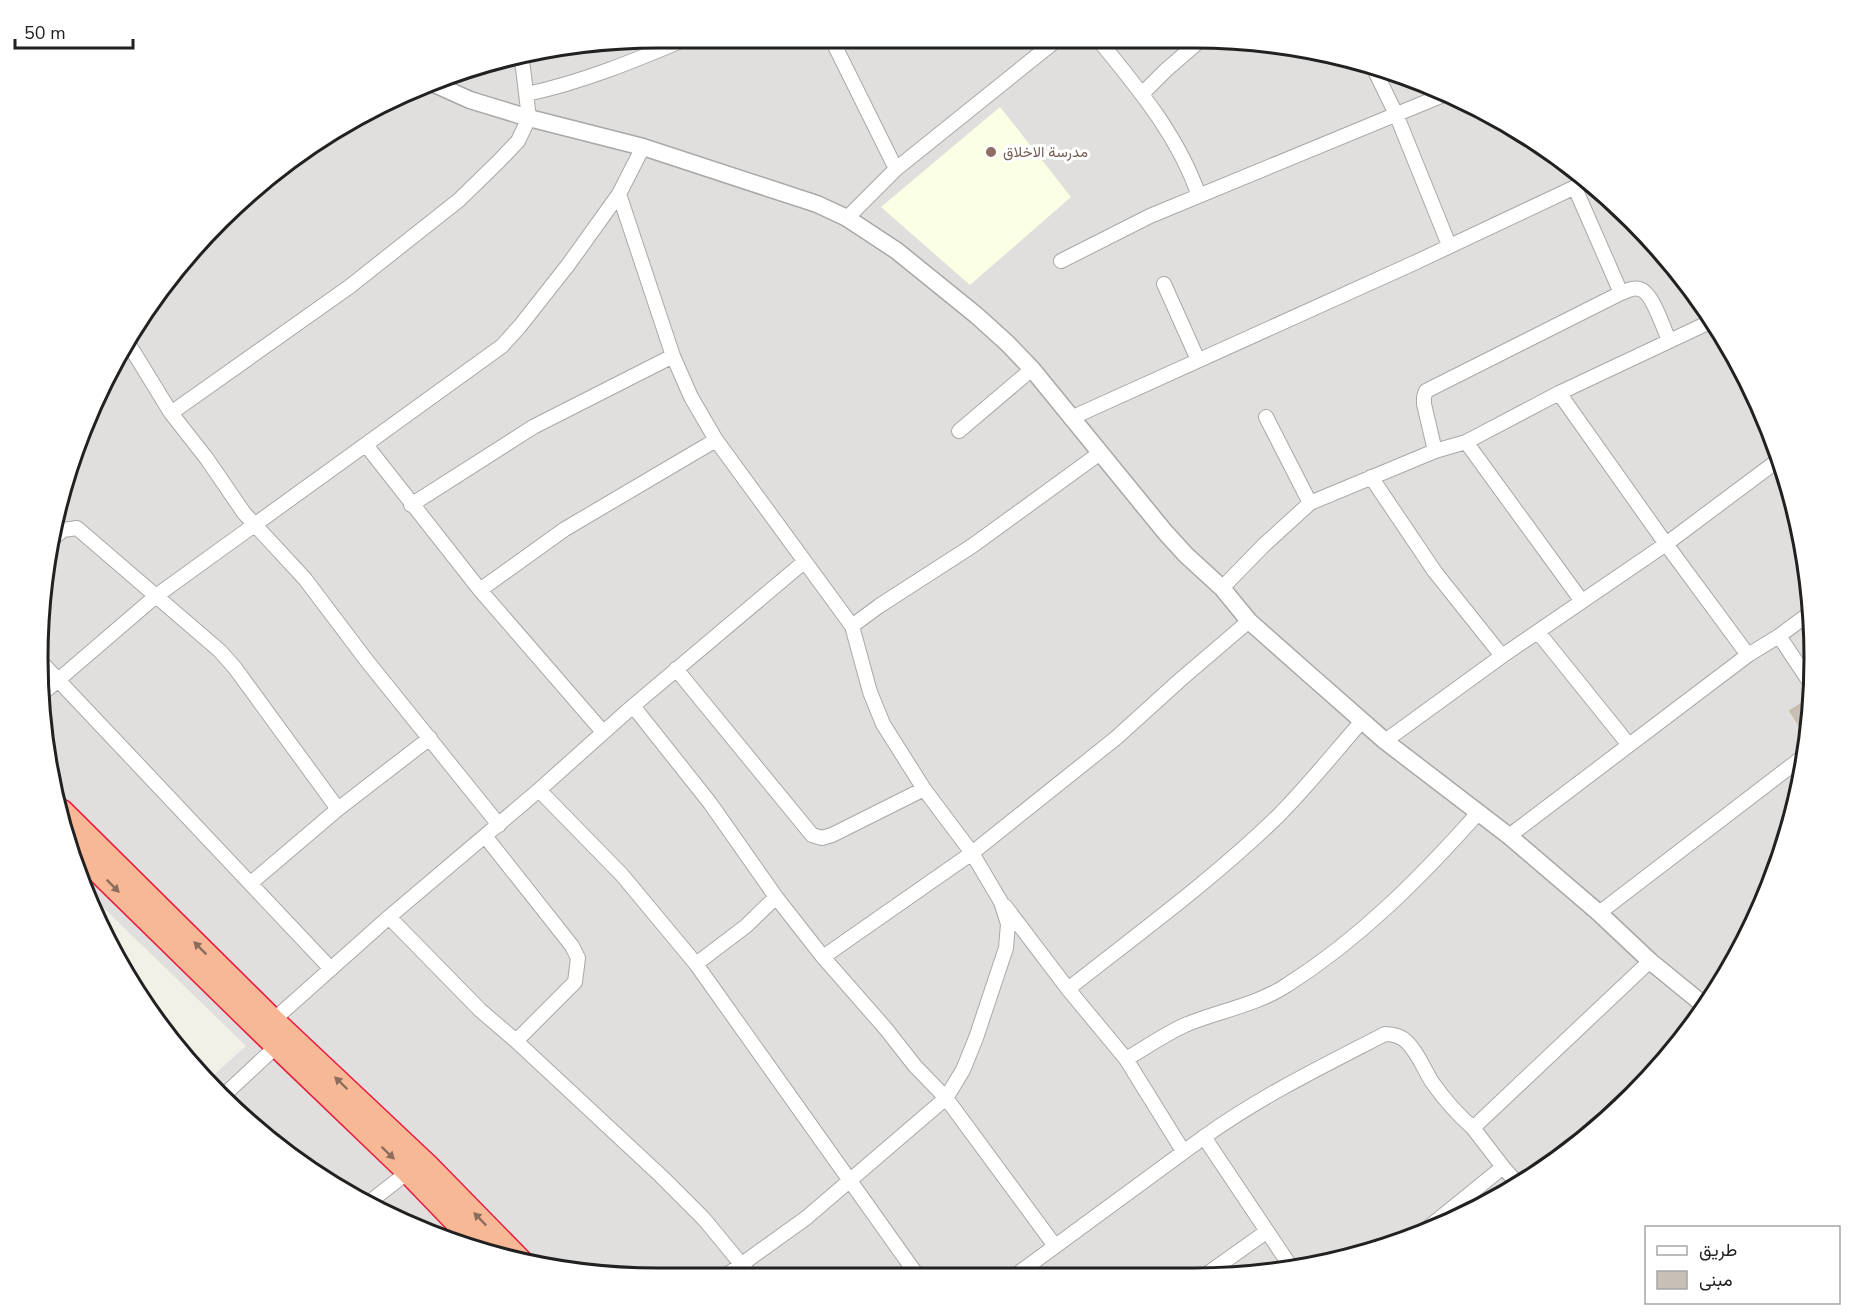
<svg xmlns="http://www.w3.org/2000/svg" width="1852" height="1316" viewBox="0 0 1852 1316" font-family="'Nunito Sans',Vazirmatn,sans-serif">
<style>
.residential{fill:#e0dfde}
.education{fill:#fbffe4}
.building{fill:#c8c0b6;stroke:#c6baa8;stroke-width:1.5}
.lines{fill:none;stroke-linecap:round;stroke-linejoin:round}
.minor-casing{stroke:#a8a8a8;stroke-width:16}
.tertiary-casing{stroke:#a8a8a8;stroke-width:19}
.trunk-casing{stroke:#eb1a3f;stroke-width:25}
.minor{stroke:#fff;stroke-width:14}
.tertiary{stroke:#fff;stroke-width:16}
.trunk{stroke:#f7b896;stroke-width:22}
.oneway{fill:#8c6c5c}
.education-dot{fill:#8d6e63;stroke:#fff;stroke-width:2}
.labels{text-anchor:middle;stroke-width:6;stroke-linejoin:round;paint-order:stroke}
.education-label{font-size:15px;fill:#785e54;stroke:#fff;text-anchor:start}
.rim{fill:none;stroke:#212121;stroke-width:3}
</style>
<rect width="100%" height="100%" fill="#f2f1e7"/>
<path class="residential" d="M658,38H1194L1315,49L1431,85L1505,121L1603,191L1661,249L1732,348L1782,459L1809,577L1813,699L1793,819L1750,933L1686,1036L1603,1125L1468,1215L1355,1257L1275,1273L618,1277L498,1257L384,1215L280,1150L207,1081L246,1046L82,887L43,739V577L70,459L101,384L191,249L314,142L420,85L497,59Z"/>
<path class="education" d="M1000,107L1071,197L970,285L881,207Z"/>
<path class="building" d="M1813,696V699L1807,738L1790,711Z"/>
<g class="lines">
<g class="minor-casing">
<path id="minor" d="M831,38L896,169
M1097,38C1137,87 1178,135 1199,196
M1373,67L1396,114L1449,245
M1143,93L1166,70L1203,38
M527,94C583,82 636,60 688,38
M1575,188L1621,293
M619,194L673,356L691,397L716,440L852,626L870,692L883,724L924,789L972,853L1001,902L1008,924L1006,948L976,1038L963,1070L946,1098L806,1218L724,1277
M847,218L896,169L1059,38
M1061,261L1150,216L1448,93
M1164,284L1198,360
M128,343L171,413L207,459L244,513L305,579L367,661L499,825
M1559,393L1666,544L1748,655
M171,413L349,287L459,200L499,161L518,141L529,118L523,68L520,56
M1266,417L1310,503
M1071,418L1414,263L1588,181
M959,431L1032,369
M1466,442L1581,600
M366,445L480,590L603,732
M1435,451L1424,404V397L1426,391L1621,293C1627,291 1633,287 1639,289C1652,291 1664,329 1669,341
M1371,477L1435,572L1502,656
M411,505L533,427L673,356
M52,539L63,530L77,528L220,651L235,668L338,809
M1222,588L1263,546L1310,503L1435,451L1466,442L1559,393L1712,321
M480,590L565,529L716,440
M852,626L879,606L972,546L1100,453
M1538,632L1629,745
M1779,636L1813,687
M43,664L331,969
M676,669L812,835L822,838L832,835L924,789
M43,693L156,596L502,346L520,326L568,265L619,194L643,147
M633,706L710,803L776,897L823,957L886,1029L915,1066L946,1098L1055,1246
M1385,741L1502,656L1666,544L1781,458
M539,790L622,875L696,964L917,1275
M485,836L572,946L578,958L575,982L516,1041L661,1176L704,1219L751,1276
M1509,836L1748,655L1779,636L1810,613
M251,883L338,809L430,738
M1005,906L1068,989L1126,1059L1183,1151
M1599,913L1804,756
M389,917L480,1010L516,1041
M823,957L972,853L1116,738L1180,680L1249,621
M696,964L746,926L776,897
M1068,989C1139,933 1212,880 1277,817C1307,787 1334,753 1362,721
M269,1024L389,917L539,790L633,706L804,562
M1126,1059C1145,1048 1165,1034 1185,1025C1218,1011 1257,1005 1287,985C1361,938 1421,877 1479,812
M223,1096L281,1042
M1204,1137C1261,1096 1323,1066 1385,1034C1393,1034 1401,1036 1407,1042C1418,1053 1424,1069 1432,1082C1444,1099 1457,1114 1473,1128
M1503,1167L1516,1182
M367,1204L408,1172
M1424,1231L1503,1167L1473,1128L1650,961
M1207,1274L1266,1232
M1016,1275L1204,1137L1293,1270"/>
</g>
<g class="tertiary-casing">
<path id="tertiary" d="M430,82L470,100L529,118L643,147L817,204L847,218L897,251L976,315L1007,343L1032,369L1165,532L1186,555L1222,588L1249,621L1310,675L1385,741L1509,836L1599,913L1650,961L1705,1006"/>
</g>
<g class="trunk-casing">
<path id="trunk" d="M62,811L273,1020L427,1165L521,1261
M71,845L262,1032L408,1172L486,1253"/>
</g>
<use href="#minor" class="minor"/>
<use href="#tertiary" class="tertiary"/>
<use href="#trunk" class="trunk"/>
</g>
<defs><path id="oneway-solid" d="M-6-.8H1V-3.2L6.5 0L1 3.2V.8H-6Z" transform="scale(1.5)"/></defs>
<g class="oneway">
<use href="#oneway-solid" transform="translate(113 886) rotate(45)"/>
<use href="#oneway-solid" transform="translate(200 948) rotate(-135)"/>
<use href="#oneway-solid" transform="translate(341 1083) rotate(-136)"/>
<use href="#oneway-solid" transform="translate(388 1153) rotate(44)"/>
<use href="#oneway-solid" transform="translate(480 1219) rotate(-134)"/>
</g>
<circle class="education-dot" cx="991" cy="152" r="6"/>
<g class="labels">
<g class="education-label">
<text x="1003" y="157">مدرسة الاخلاق</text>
</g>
</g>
<path d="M0 0H1852V1316H0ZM658 48H1194A610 610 0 0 1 1804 658V658A610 610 0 0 1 1194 1268H658A610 610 0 0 1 48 658V658A610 610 0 0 1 658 48Z" fill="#fff" fill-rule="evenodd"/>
<path class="rim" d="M658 48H1194A610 610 0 0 1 1804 658V658A610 610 0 0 1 1194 1268H658A610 610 0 0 1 48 658V658A610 610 0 0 1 658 48Z"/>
<rect x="1645" y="1226" width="195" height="78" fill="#ffffff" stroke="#a6a6a6" stroke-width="1.5"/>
<rect x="1657" y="1246" width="30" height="9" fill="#ffffff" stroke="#a6a6a6" stroke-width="1.5"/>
<text x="1699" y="1256" font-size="18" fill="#212121">طريق</text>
<rect x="1657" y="1271" width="30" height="18" fill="#c8c0b6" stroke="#a6a6a6" stroke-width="1.5"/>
<text x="1699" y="1286" font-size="18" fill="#212121">مبنى</text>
<path d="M15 39v9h118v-9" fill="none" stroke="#212121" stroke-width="3"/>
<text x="24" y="39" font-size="18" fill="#212121" stroke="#ffffff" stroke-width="4.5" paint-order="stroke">50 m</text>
</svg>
